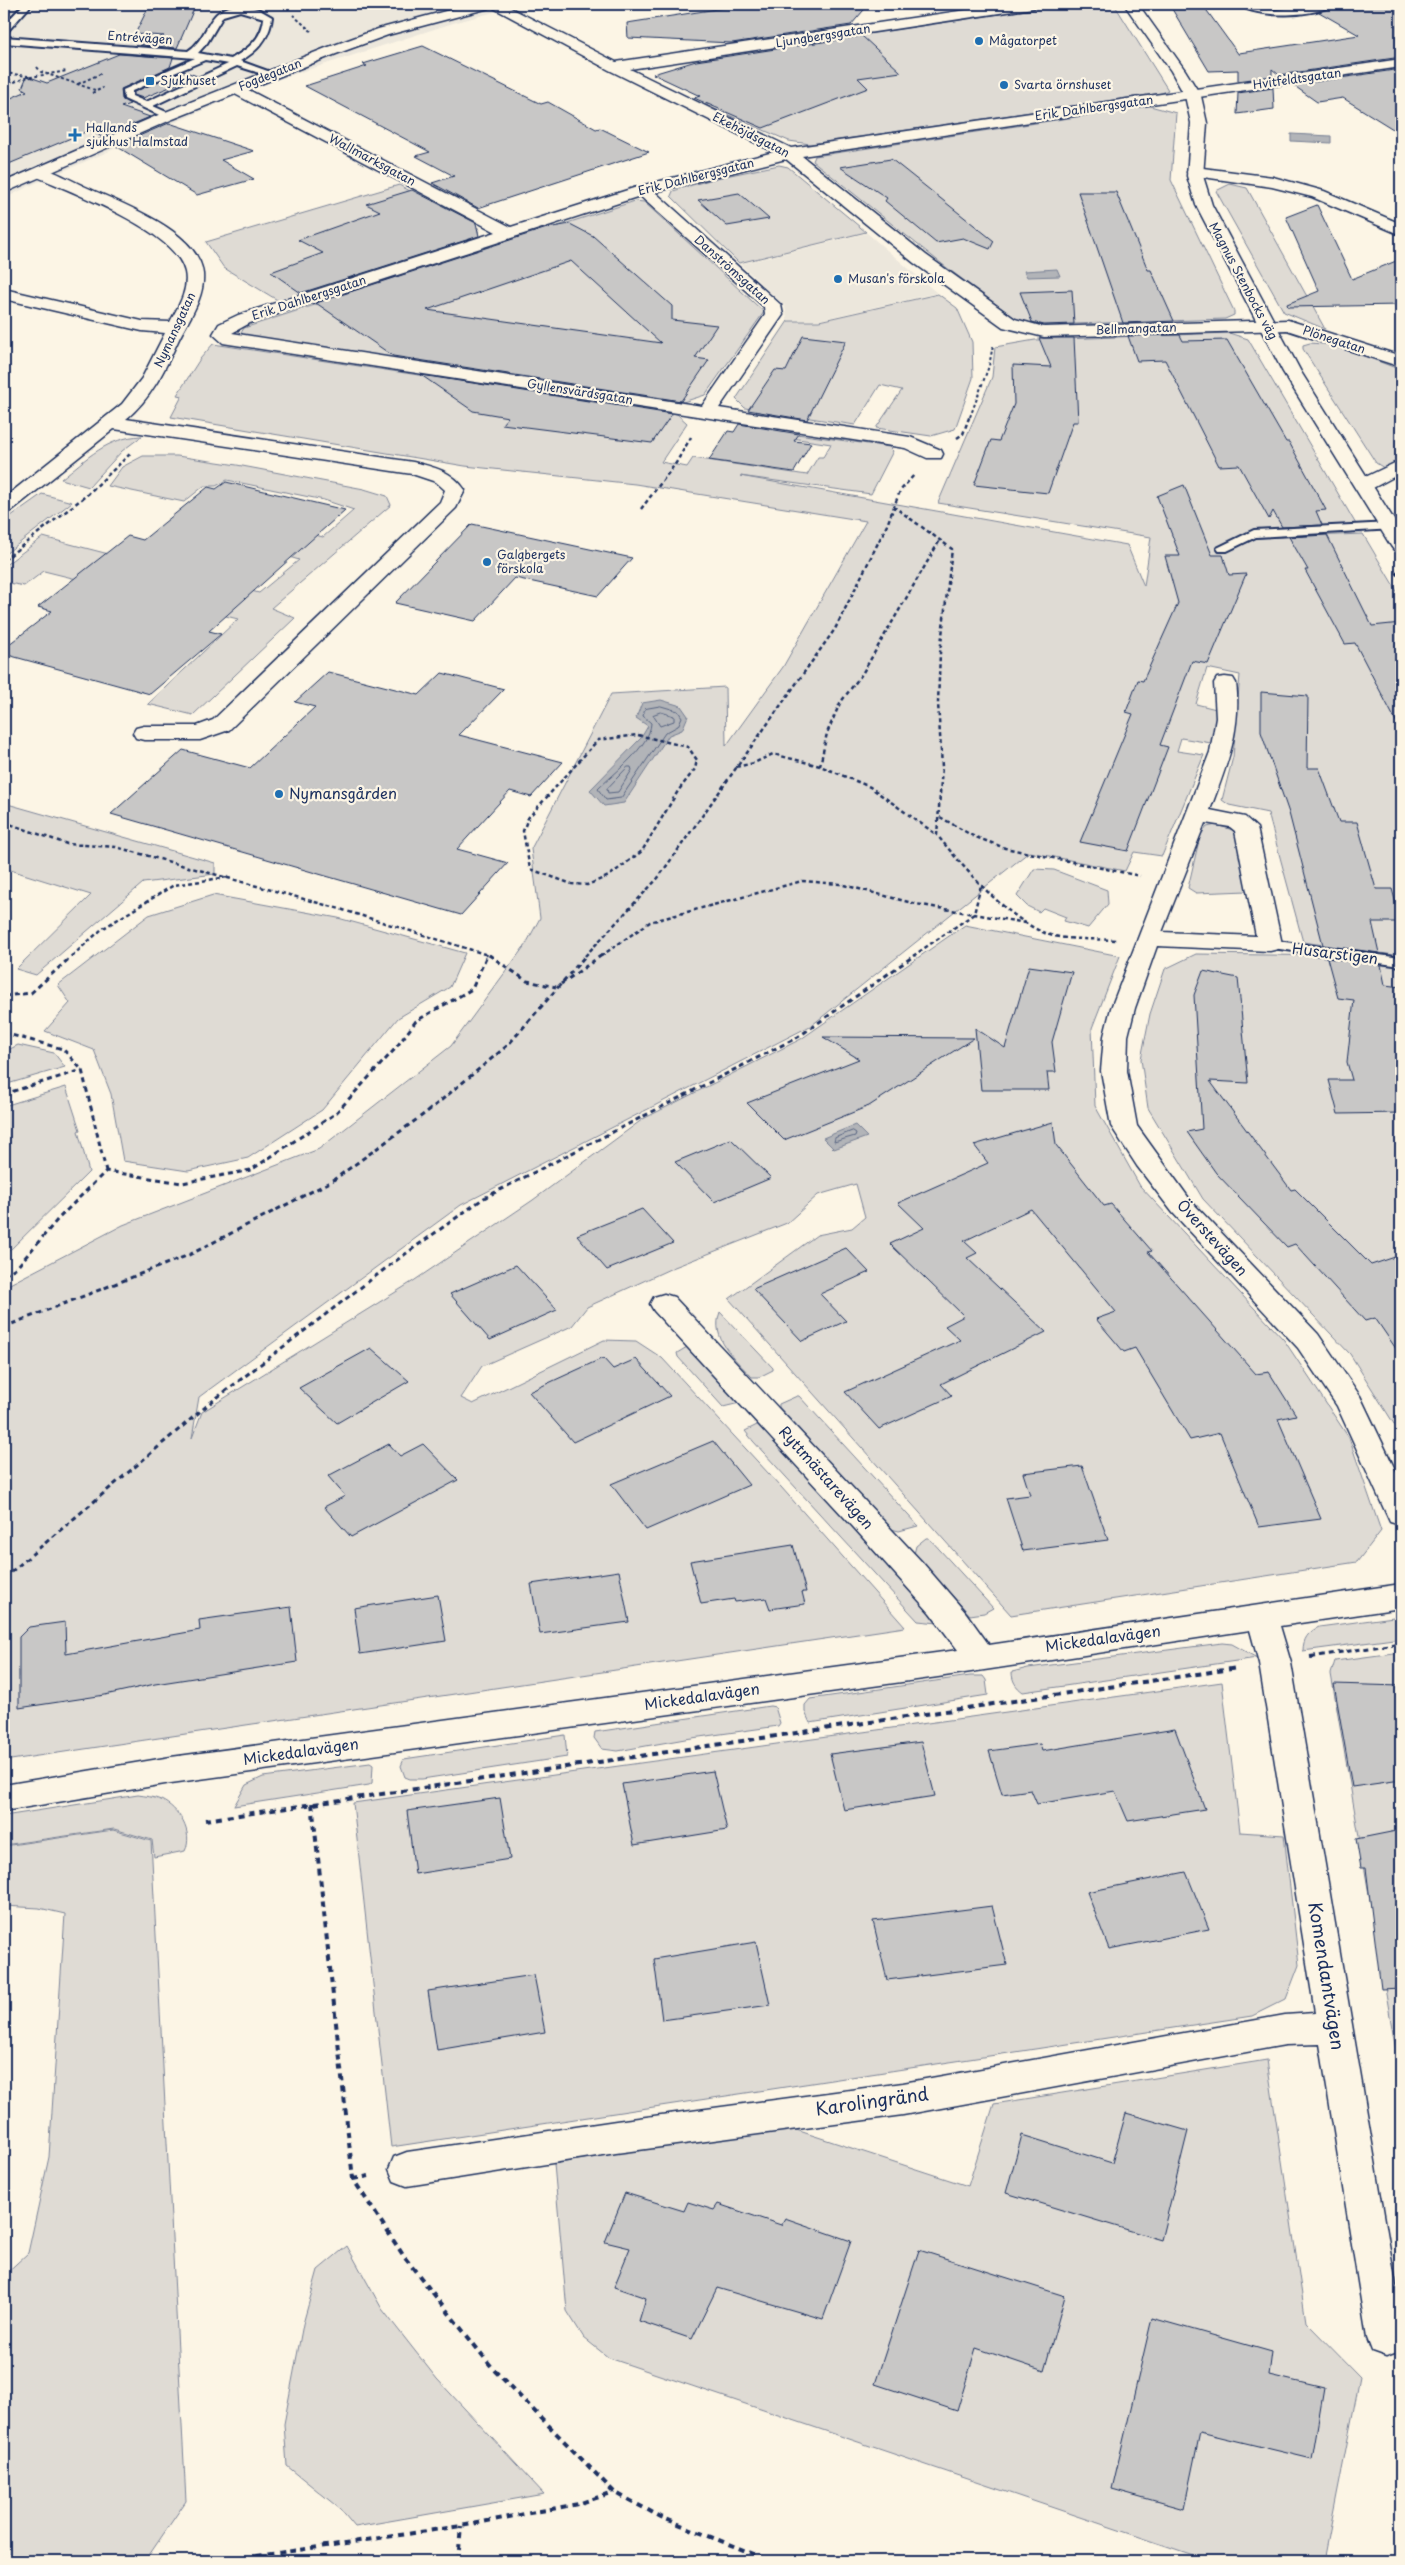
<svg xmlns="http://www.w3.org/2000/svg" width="1405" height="2565" viewBox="0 0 1405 2565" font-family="'Playpen Sans',sans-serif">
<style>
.built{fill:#ece7dc}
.green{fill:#dfdbd4;stroke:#7d8599}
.water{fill:#b2b4b8;stroke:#767f94}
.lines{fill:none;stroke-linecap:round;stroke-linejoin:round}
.shore{stroke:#576482;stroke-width:1}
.building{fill:#c8c7c6;stroke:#1b2f5e;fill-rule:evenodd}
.service-casing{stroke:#1b2f5e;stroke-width:4}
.minor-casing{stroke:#1b2f5e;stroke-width:3}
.tertiary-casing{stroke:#1b2f5e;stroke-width:3}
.path-far3{stroke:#1b2f5e;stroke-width:2;stroke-dasharray:3 2.5;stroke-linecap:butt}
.path-far2{stroke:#1b2f5e;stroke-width:2.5;stroke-dasharray:4 3;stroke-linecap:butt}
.path-far1{stroke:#1b2f5e;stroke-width:3;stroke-dasharray:5 4;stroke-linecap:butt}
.path{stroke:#1b2f5e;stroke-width:4;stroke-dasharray:6 5;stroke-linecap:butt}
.service{fill:#fcf5e5;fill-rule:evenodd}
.minor{fill:#fcf5e5;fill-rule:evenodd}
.tertiary{fill:#fcf5e5;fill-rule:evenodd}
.poi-dot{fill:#1f6fb2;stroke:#fcf5e5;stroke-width:2}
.labels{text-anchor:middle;stroke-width:4.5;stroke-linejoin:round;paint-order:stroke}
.far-street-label{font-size:12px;fill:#1b2f5e;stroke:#fcf5e5}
.far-poi-label{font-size:12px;fill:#1b2f5e;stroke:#fcf5e5;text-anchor:start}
.poi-label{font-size:15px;fill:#1b2f5e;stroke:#fcf5e5;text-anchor:start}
.street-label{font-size:15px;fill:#1b2f5e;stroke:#fcf5e5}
.near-street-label{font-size:18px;fill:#1b2f5e;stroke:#fcf5e5}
</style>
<rect width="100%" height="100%" fill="#fcf5e5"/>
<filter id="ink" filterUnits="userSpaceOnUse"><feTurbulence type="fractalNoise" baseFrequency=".02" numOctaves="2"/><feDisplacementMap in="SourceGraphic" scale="10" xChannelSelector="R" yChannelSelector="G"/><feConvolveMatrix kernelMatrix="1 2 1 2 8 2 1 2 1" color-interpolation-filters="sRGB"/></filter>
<g filter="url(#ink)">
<path class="built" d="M4,4H524L453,23L264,84L29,186L4,199Z
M867,233L937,293L819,320H787L785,306L740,264Z"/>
<path class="green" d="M1066,4H1114L1168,90L1162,93L810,144L789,141L705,105L777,95L732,54Z
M1150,106L1176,113L1171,180L1234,311V315L1225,319L1045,325L1019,321L947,268L813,161L815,156Z
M779,165L788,167L866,232L739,263L671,196L673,191L716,178Z
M1230,184L1247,188L1325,329L1284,312L1216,191Z
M399,185L480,229L476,237L279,301L224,268L206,242Z
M635,201L644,202L764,312L705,395L683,402L246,336L241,333L244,328Z
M938,294L957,308L972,342L973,378L955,429L931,436L876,428L902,390L880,385L855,425L745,408L736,399L788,321H819Z
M1229,333L1248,339L1357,526L1257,532L1259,538L1363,534L1401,598V956L1303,942L1268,813L1229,805L1222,800L1233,757L1240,675L1207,668L1196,704L1220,710L1219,742L1211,743L1181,738L1177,751L1204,755L1162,856L1134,852L1125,871L1029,852L812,1025L461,1205L199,1397L192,1438L202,1412L412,1282L533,1200L643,1119L801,1039L965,925L1120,956L1092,1028L1095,1106L1140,1186L1284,1340L1349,1438L1381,1531L1357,1562L1011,1615L729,1299L817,1235L852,1228L865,1217L856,1184L818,1195L787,1223L672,1268L587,1307L572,1326L482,1366L461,1398L473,1404L604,1340L636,1341L662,1358L781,1487L905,1627L4,1761V1287L123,1225L319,1149L451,1046L526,944L540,918L531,849L611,694L725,687L726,746L783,667L866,521L635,484L465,466L171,417L182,396L177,395L200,359L213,344L677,414L687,423L661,462L687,467L693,458L807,475L818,457H823L831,444L772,435L776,431L889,447L893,451L871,494L740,476L1127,545L1144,586L1151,537L938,503L992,377L995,347L1035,340Z
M1310,343L1336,345L1401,370V458L1384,468L1376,463L1303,349V345Z
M142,436L122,451L89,487L61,479C86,459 108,437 142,436Z
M143,456H177L237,465L364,489L387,496L391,505L271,608L295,618L193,715L148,704L238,619L44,571L24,586L4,582V566L43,537L259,593L299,560L234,540L257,520L323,537L354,510L324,500L227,480L216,486H204L184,502L108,486L122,467Z
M42,494L72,502L4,555V521Z
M4,803L215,863V874L143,883L36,975L16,969L91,895L4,868Z
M1216,825L1233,830L1236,835L1249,890L1247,891L1196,893L1188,888L1200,836L1207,827Z
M1034,869L1054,870L1107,890L1108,904L1088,928L1064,921L1066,917L1043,908L1039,912L1027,906L1017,896Z
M213,895L338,918L465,953L450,987L398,1018L322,1110L248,1158L188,1171L123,1161L111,1094L94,1050L45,1031L70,1003L58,985L149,915Z
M1196,954L1340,956L1401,964V1435L1350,1354L1203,1199L1148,1108L1141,1059L1150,1014L1165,969Z
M18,1045L54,1053L65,1067L4,1085V1052Z
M66,1087L80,1130L78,1131L89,1172L4,1256V1106Z
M720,1312L773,1368V1370L759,1377H752C735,1359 710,1339 720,1312Z
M687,1347H692L744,1402L723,1407L678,1357L677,1353Z
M797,1396H799L918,1526L899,1531L891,1529L779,1407V1404Z
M759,1424L939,1619L938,1623L918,1621L753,1441L745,1431Z
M926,1538H929L993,1608L984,1613L970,1615L914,1554L916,1546Z
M1401,1616V1638L1303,1651C1303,1639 1308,1632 1319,1627Z
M1222,1643L1232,1644L1257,1658L1023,1692C1016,1687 1012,1681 1012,1672L1028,1668Z
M1401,1652V2080L1331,1674L1335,1661Z
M970,1676H983L986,1680L988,1695L810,1723L805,1712V1705L810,1699Z
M1222,1682L1240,1832L1284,1835L1299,1965L1286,1999L1252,2016L391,2147L353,1803Z
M770,1706L775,1707L780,1723L778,1726L685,1739L618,1751L602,1749L594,1738L595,1732Z
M565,1735L567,1757L422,1779H410L405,1777L401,1766L404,1759Z
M370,1763L373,1765L372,1783L369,1785L234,1806L246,1785L263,1777Z
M138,1795C145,1796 154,1797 161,1800C179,1808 194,1833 185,1851L154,1857L152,1840L114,1829L4,1845V1816Z
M113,1830L151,1841L186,2501L145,2561H4V2275L28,2253L49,2157L65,1914L39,1908L4,1906V1846Z
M1267,2060L1306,2322L1360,2377L1324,2561H1211L609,2358L584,2338L567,2311L554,2164L781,2125L968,2186L994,2104Z
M347,2246L382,2309L437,2379L544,2494L355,2527L340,2509L287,2466L284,2424L303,2324L318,2270Z"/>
<path class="water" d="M1291,134L1331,136V143L1291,141Z
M1057,269L1060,276L1027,277L1024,271Z
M661,700L681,706L688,716L682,730L669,735L624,803L604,806L590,790L641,738L648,726L636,718L642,703Z
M855,1125L867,1137L834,1149L823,1138Z"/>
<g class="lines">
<path class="shore" d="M661,706L678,711L682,717L678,726L665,733L621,798L606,800L598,789C614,773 650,747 651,723L643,716L645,709Z
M661,712L674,716V721L660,726L653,715Z
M628,767H631L632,770L618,792L608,793L607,789Z
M853,1131L856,1133L855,1136L834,1142L835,1138Z"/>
</g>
<path class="building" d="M150,4H196L177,48L140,45L164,36L135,34Z
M749,4H869L851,25L732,43L628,38L627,23Z
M1169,4H1202L1239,55V53L1359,35L1319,12L1336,4H1401V57L1279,75L1272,69V76L1238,81V70L1209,71Z
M862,36L901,72L858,78L868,88L763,128L694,98L700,96L653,74L696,61Z
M423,46L541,104L548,102L596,129L600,128L649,152L478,208L432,183L454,176L416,156L430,152L305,86L367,66L363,64Z
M119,54L173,58L170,67L121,89L122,99L130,104L121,107L150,117L102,137L90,130L4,166V101L27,91L22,88L27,76L47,83Z
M1401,69V134L1343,98L1317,102L1293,85Z
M183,71L197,76L143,98L134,95V92Z
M1273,88L1274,109L1237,114L1238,93Z
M169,123L254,151L221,160L254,179L197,195L116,146Z
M891,159L994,241L990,249L963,238L936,243L885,201L887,198L840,167Z
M412,190L476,223L479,236L301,293L271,272L323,253L298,240L380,211L366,204Z
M1078,192H1116L1148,270H1151L1174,321L1123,323Z
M739,193L769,219L727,226L698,200Z
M1317,205L1352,279L1401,259V305L1288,307L1287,304L1319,291L1286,217Z
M570,224L593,236L672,306V320L717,325L695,358L709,360L681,401L393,356L316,303L547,228ZM571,261L661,343L427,310Z
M1072,290L1074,324L1044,325L1032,322L1020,292Z
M1180,335L1183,341L1227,340L1286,442H1289L1326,510L1316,511L1322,525L1282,527L1273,511L1269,519L1239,465L1219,466L1165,360L1137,361L1128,336Z
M803,336L846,341L807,420L748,410L775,370L786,371Z
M1039,338H1074L1078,422H1073L1048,493L974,485L991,440L999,441L1014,404L1013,365L1051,367Z
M421,375L672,414L652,443L502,424L508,417L473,411Z
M739,424L799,434L794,441L811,443L794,472L709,460L728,431L734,432Z
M226,482L345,510L209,631L221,634L150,694L4,654V648L52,611L38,607L128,536L143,540L208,487L216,489Z
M1184,485L1212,555H1223L1229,575L1246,574L1208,664L1192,661L1160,745L1168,747L1128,851L1080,842L1133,714L1126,712L1138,680L1143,681L1178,603L1165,556H1180L1157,496Z
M472,524L632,558L598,596L515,578L475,621L395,603Z
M1327,535L1372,626L1401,623V731L1355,643L1345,644L1305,570H1308L1289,537Z
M328,672L419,695L442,673L504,689L459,735L563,762L531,797L510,791L457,849L508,863L461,915L111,814L183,750L250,768L315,707L295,702Z
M1261,692L1308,696L1307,768H1319L1339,822H1357L1376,889H1392L1401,922H1372L1379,953L1323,945L1289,813L1261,732Z
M1327,958L1381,965L1385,985L1401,987L1397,1067H1401V1113L1338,1114L1329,1080H1352L1347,1062L1354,1000L1338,998Z
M1029,966L1072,972L1052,1042L1056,1072H1047L1049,1090H981L975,1028L1005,1048Z
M1203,971L1238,978L1248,1083L1210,1081L1291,1190L1295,1189L1371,1265L1401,1255V1356L1375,1318L1365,1321L1295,1244L1287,1247L1216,1173L1187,1132L1202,1129L1194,995Z
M823,1037L974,1038L869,1106L784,1140L747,1103L859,1059Z
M1053,1122L1056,1145L1104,1206L1111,1204L1152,1251L1148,1252L1256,1374L1269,1372L1296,1415L1278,1419L1321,1519L1259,1527L1220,1433L1190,1440L1135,1348L1124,1352L1096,1319L1116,1312L1031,1209L964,1241L977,1253L967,1258L1046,1332L941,1384L952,1396L879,1429L845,1392L960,1340L945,1326L964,1316L890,1244L924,1228L898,1203L988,1163L974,1145Z
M731,1139L771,1178L714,1202L675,1162Z
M642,1209L673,1243L607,1270L577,1235Z
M846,1248L869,1272L820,1294L846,1321L802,1341L753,1289Z
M516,1265L557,1310L490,1340L450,1294Z
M371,1348L409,1381L337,1423L299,1388Z
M603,1358L613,1369L636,1359L670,1396L573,1442L529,1392Z
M713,1441L749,1485L646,1530L611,1484Z
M389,1444L400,1456L423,1444L458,1480L351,1537L324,1507L345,1496L328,1476Z
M1082,1466L1108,1540L1023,1551L1006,1498L1030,1495L1023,1473Z
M793,1545L806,1592H802L805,1604L770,1609L766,1598L735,1602L734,1599L701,1604L690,1561Z
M619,1571L629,1622L540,1634L531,1584Z
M438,1595L446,1641L360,1654L354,1608Z
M291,1607L297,1662L155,1684L105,1695L19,1708V1637L29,1627L65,1622L66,1654L200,1630L199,1620Z
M1334,1684L1401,1686V1780L1352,1787Z
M1175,1729L1205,1809L1128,1821L1115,1791L1037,1804L1031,1790L1002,1794L989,1751L1040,1744L1042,1751Z
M921,1742L935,1796L844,1810L830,1754Z
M713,1771L727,1830L634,1845L622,1784Z
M500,1798L510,1859L415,1874L407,1811Z
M1401,1830V1988L1381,1989L1366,1868H1361L1356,1839Z
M1186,1872L1209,1929L1109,1949L1087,1892Z
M992,1906L1007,1965L887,1980L873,1921Z
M756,1942L770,2005L662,2020L654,1959Z
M534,1975L545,2032L437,2050L428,1991Z
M1126,2113L1188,2131L1161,2240L1006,2193L1022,2135L1112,2163Z
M625,2193L684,2211L688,2202L714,2210L718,2204L781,2225L785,2218L851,2241L823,2319L717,2288L692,2339L639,2321L646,2298L614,2287L630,2248L605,2242Z
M919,2250L1065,2296L1044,2371L976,2348L957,2411L875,2384Z
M1152,2318L1272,2352L1269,2375L1324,2388L1312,2459L1200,2432L1184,2509L1112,2489Z"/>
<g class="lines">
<g class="service-casing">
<path id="service" d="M24,4H32L7,32L4,33V25Z
M1239,4H1250L1275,10L1334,4C1317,17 1255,19 1239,4Z
M240,5L258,9L272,17C270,38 258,51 240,61L276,74L272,77L237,66L153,106L171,114L173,116L168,119L124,99L123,90L195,58L4,43V37L188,51C212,35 204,8 240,5ZM240,11L264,18C262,39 248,49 231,59L198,53L207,43L223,16ZM205,60L228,64L146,102L132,96V91Z
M1390,523L1394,525V529L1256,537L1227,551H1219L1217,548L1254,530Z
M1270,940L1401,958V966L1265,947L1263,944L1265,941Z"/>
</g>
<g class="minor-casing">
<path id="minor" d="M486,4H503L616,62L1006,4H1040L1033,8L630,69L791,148L1401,59V67L802,156L926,255L1015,319L1044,327L1288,320L1401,356V367L1287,330L1044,337L1003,327L914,263L786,159L655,192L781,305L783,315L719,408L910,437L941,450L943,454L941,458H927L905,448L229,344L223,343L213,334L219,324L238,315L496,232L231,92L228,89L231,86H241L511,227L637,187L774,152L609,70ZM640,196L764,307L765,315L702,406L232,333L250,323Z
M39,167C56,171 72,181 88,188C122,204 199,231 203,274C205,298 188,320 178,341C165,369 151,399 126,419L413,462C434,467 452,471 465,490L456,508L229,730L200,740H144L136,738L133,733L136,728L144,726H197L213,720L440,502L445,490L436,482L412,474L114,429L11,511L4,513V498L122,404L142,378L165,333L142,331L4,299V289L142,321L170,322C178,307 189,290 185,272C176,230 70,192 33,175L31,172Z
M1195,167L1273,177L1324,191L1401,224V235L1312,197L1272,187L1189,175L1187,172L1189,169Z
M1401,460V473L1371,489H1357L1354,485L1357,481Z
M1225,677L1233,678L1236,683C1242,730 1226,767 1210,810L1245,817L1257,828L1282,944L1278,949L1270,951L1157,946L1135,1008L1128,1036L1127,1071L1137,1126L1191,1201L1318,1334L1360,1396L1401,1482V1525L1390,1522L1337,1406L1298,1348L1173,1213L1137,1166L1111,1126L1101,1071L1104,1036L1111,1008L1210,752L1216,718L1214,683L1217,678ZM1205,823L1230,827L1235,831L1256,936L1162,932Z
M664,1294L674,1297L922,1562L966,1613L989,1645L1401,1584V1608L1280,1626L1291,1663L1401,2315L1400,2351L1386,2356L1372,2351L1367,2338L1320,2044L1285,2045L903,2115L616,2153L407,2186L394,2181L389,2169L394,2157L407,2152L616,2121L903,2083L1285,2015L1315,2013L1259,1663L1250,1630L938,1677L171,1783L4,1811V1785L171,1757L958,1650L930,1613L855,1529L654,1311L650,1304L654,1297Z"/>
</g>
<g class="tertiary-casing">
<path id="tertiary" d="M472,4H495L493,7L388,35L336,54L173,119L4,193V182L163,113L326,48L378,29Z
M1124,4H1138L1185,70L1201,96L1207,123L1203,176L1212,205L1301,372L1401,531V552L1394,550L1391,546L1283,372L1196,205L1187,176L1191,123L1185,96L1171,71Z"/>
</g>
<path class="path-far3" d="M293,15L311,31
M37,67L41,72L95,90
M4,73L28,76
M4,75L11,81L4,86
M9,84L25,78L67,71
M78,84L102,73
M92,93L103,88
M970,417L989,366L993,345"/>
<path class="path-far2" d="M957,438L963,434L970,415
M893,506L952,549L940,653L938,703L942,767L937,835C965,869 1006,918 1047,934C1061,940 1099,939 1116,940
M641,509L676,463L691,437
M4,560L88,494L131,453
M1396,572L1401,580
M638,735L688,747L697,760L695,769L678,791L642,851L609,876L587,885L572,884L530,869L523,831L528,818L598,740Z
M820,766L827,733L840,703L862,674L940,540
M736,767L754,763L773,754L820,766L870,787L937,835
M940,817L973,836L1005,848L1140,876
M4,822L67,844L116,847L340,909L491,956
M72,956L102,929L174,885L228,877
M486,956L487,954
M585,956L658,878L835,629L887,525L900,491L914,475
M601,956L650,922L802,881L840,884L916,904L1026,923
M913,956L974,914L981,885"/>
<path class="path-far1" d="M489,955L527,981L556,987
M561,984L602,955
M4,996L31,993L73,955
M4,1033L63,1049L82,1070L106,1171
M4,1094L82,1070
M4,1275L17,1267L58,1219L106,1171L182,1183L251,1170L335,1114L395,1049L416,1021L472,989L487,955
M4,1327L189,1255L332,1181L427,1112L508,1045L586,955
M4,1578L210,1403L390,1265L484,1198L798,1037L915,955
M1311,1657L1401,1643"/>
<path class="path" d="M1310,1657L1319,1656
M312,1803L353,2179L405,2258L495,2371L614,2492L661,2517L771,2561
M205,1820L1238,1668
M353,2179L369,2176
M224,2561L461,2526L578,2504L614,2492
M458,2561L461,2526"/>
<use href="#service" class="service"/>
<use href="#minor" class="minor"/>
<use href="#tertiary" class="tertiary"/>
</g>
</g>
<g class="poi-dot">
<circle cx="979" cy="41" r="5"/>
<rect x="145" y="76" width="10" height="10" rx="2.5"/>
<circle cx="1004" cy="85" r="5"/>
<path d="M72.5 127.5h5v5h5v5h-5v5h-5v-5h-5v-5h5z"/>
<circle cx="838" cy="279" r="5"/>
<circle cx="487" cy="562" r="5"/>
<circle cx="279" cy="794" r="5"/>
</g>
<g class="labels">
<g class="far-street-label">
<text transform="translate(823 36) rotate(-9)" y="4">Ljungbergsgatan</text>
<text transform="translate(140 38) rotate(4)" y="4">Entrévägen</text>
<text transform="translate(270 75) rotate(-22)" y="4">Fogdegatan</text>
<text transform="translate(1297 79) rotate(-8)" y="4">Hvitfeldtsgatan</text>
<text transform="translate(1094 108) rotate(-8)" y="4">Erik Dahlbergsgatan</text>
<text transform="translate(751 135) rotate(27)" y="4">Ekehöjdsgatan</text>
<text transform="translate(372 160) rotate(28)" y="4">Wallmarksgatan</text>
<text transform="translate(696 177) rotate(-14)" y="4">Erik Dahlbergsgatan</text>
<text transform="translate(732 270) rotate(42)" y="4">Danströmsgatan</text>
<text transform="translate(1243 281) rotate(62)" y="4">Magnus Stenbocks väg</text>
<text transform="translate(309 298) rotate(-18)" y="4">Erik Dahlbergsgatan</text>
<text transform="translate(1136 329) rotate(-2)" y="4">Bellmangatan</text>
<text transform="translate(175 330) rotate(-65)" y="4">Nymansgatan</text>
<text transform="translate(1334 340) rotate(18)" y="4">Plönegatan</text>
<text transform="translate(580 392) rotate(9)" y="4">Gyllensvärdsgatan</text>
</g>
<g class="far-poi-label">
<text x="989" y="45">Mågatorpet</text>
<text x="160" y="85">Sjukhuset</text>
<text x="1014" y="89">Svarta örnshuset</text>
<text x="86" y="132">Hallands<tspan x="86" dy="14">sjukhus Halmstad</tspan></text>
<text x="848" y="283">Musan's förskola</text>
<text x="497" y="559">Galgbergets<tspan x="497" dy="14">förskola</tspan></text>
</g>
<g class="poi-label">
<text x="289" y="799">Nymansgården</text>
</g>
<g class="street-label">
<text transform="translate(1335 954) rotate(7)" y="5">Husarstigen</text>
<text transform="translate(1212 1238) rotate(48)" y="5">Överstevägen</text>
<text transform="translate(826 1478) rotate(48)" y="5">Ryttmästarevägen</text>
<text transform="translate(1103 1639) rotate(-8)" y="5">Mickedalavägen</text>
<text transform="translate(702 1697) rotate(-8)" y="5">Mickedalavägen</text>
<text transform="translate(301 1752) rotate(-8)" y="5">Mickedalavägen</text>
</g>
<g class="near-street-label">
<text transform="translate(1326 1976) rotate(81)" y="6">Komendantvägen</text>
<text transform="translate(872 2102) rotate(-8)" y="6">Karolingränd</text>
</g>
</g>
<rect width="1405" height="2565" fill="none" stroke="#fcf5e5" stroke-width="20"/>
<rect x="10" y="10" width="1385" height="2545" fill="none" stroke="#1b2f5e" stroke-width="2" filter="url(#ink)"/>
</svg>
